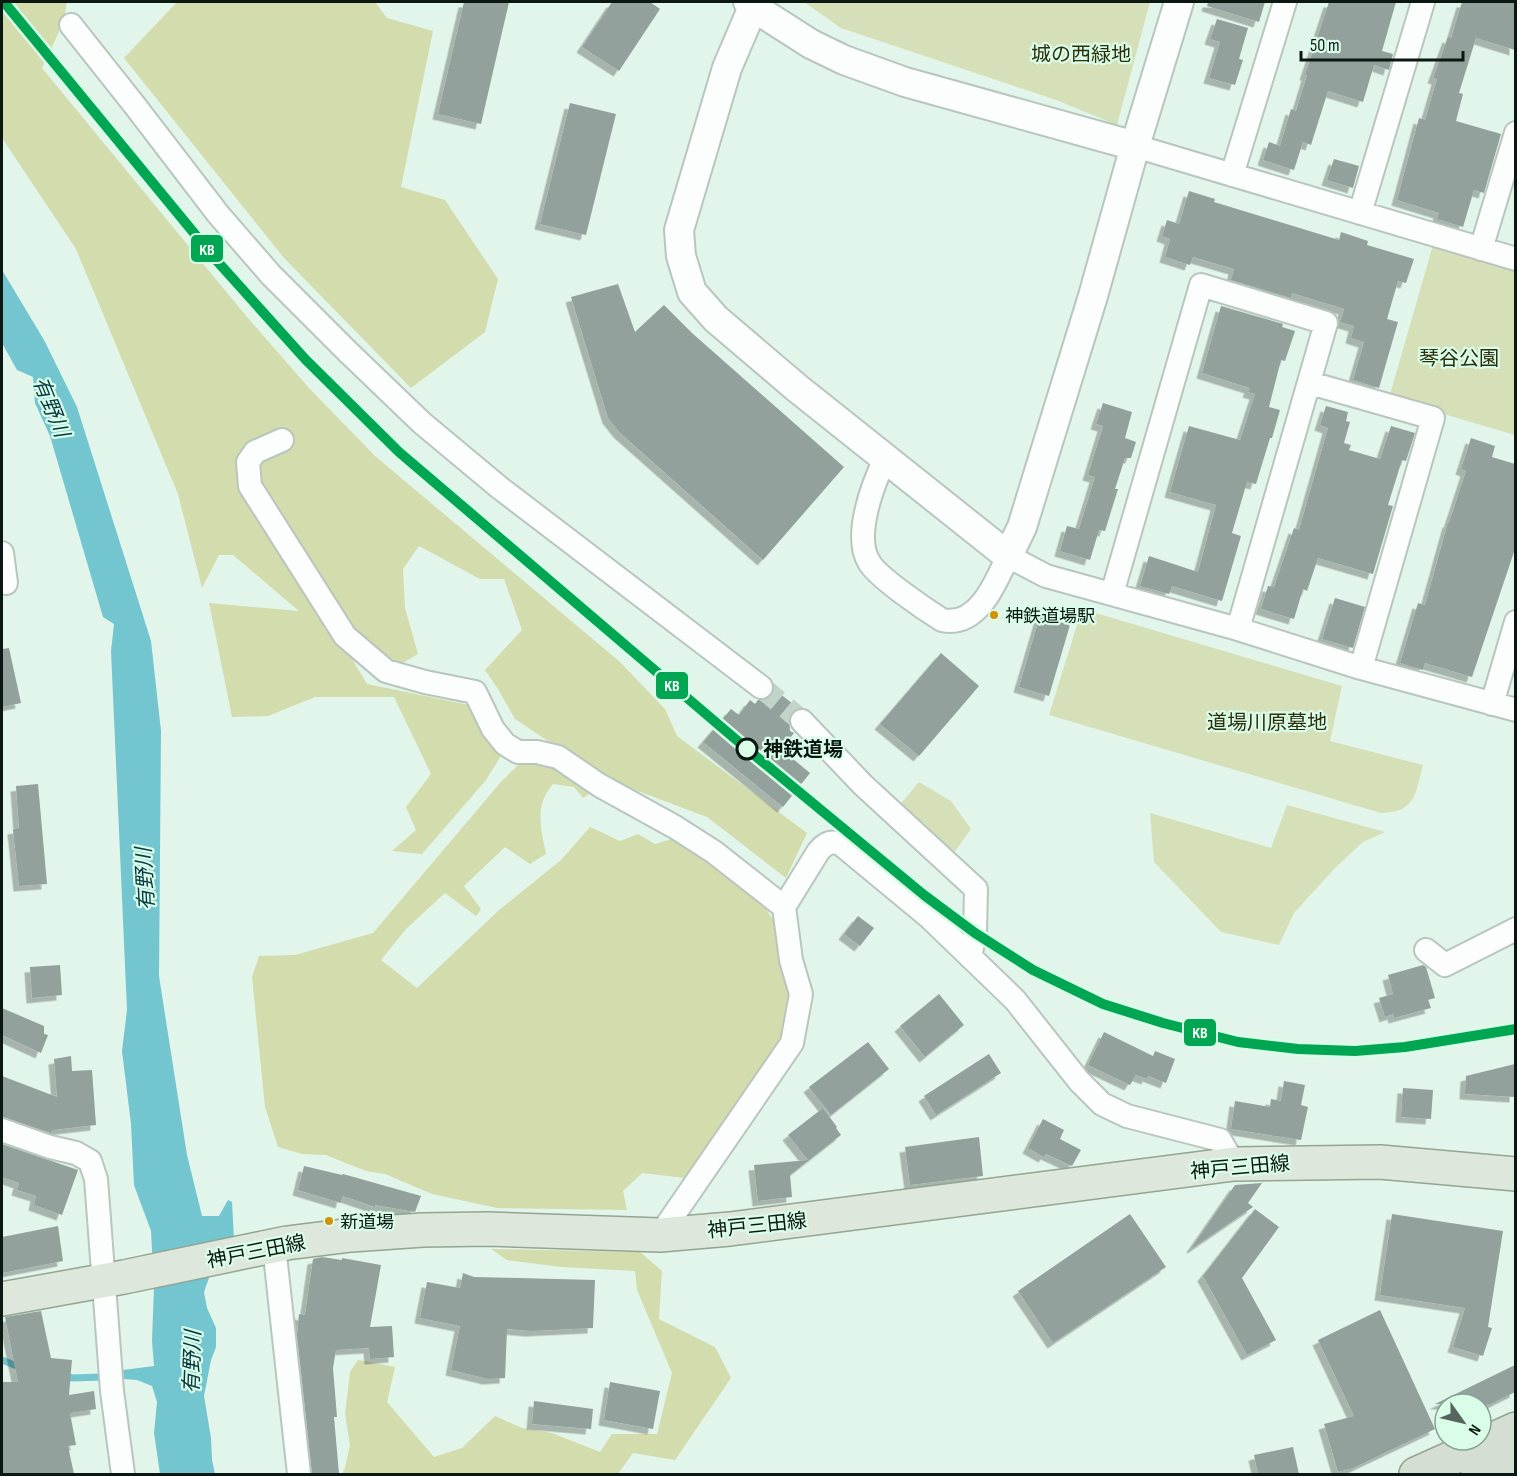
<svg xmlns="http://www.w3.org/2000/svg" width="1517" height="1476" viewBox="0 0 1517 1476" font-family="'Sofia Sans Condensed','Noto Sans JP',sans-serif">
<style>
.green{fill:#d5dfb8}
.forest{fill:#d2dcac}
.water{fill:#73c5cf}
.lines{fill:none;stroke-linecap:round;stroke-linejoin:round}
.stream{stroke:#73c5cf;stroke-width:7}
.building{fill:#92a19c;filter:url(#shadow)}
.minor-tunnel{stroke:#c2d4c9;stroke-width:22;stroke-dasharray:22 11;stroke-linecap:butt}
.minor-casing{stroke:#b8c6be;stroke-width:26}
.tertiary-casing{stroke:#b8c6be;stroke-width:32}
.primary-casing{stroke:#92a590;stroke-width:36}
.trunk-casing{stroke:#92a590;stroke-width:36}
.minor{stroke:#fbfefc;stroke-width:22}
.tertiary{stroke:#fbfefc;stroke-width:28}
.primary{stroke:#dee7dc;stroke-width:33}
.trunk{stroke:#d4ded2;stroke-width:33}
.rail-1-casing{stroke:#dafde9;stroke-width:15}
.rail-1{stroke:#00a651;stroke-width:10}
.bus-dot{fill:#d49103;stroke:#dafde9;stroke-width:2}
.stop-dot{fill:#dafde9;stroke:#0b1811;stroke-width:3}
.labels{text-anchor:middle;stroke-width:4.5;stroke-linejoin:round;paint-order:stroke}
.bus-label{font-size:18px;fill:#0b1811;stroke:#dafde9;text-anchor:start}
.park-label{font-size:20px;fill:#2e2f0c;stroke:#dafde9}
.stop-label{font-size:20px;font-weight:bold;fill:#0b1811;stroke:#dafde9;text-anchor:start}
.street-label{font-size:20px;fill:#0b1811;stroke:#dafde9}
.water-label{font-size:21px;font-style:italic;fill:#073a43;stroke:#dafde9}
.line-badge{stroke:#dafde9;stroke-width:2}
.badge-label{font-size:16px;text-anchor:middle;font-weight:bold;fill:#fff}
</style>
<defs>
<filter id="shadow"><feDropShadow dx="-5.5" dy="5.5" stdDeviation="0" flood-color="#0004"/></filter>
</defs>
<rect width="100%" height="100%" fill="#e2f5ea"/>
<path class="green" d="M804,2H1150L1117,125L1056,100L841,28Z
M1433,245L1515,269V435L1389,398Z
M1082,609L1342,686L1330,741L1423,765C1415,794 1416,812 1381,813L1049,715Z
M919,782L951,801L971,829L953,854L898,807Z
M1287,805L1385,832L1363,842L1336,867L1294,913L1279,945L1221,932L1154,862L1150,813L1271,848Z"/>
<path class="forest" d="M2,2H67L64,21L42,68L247,317L309,388L375,456L620,662L665,709L677,736L807,833L786,878L707,817L627,787L545,739L515,719L498,689L485,670L522,630L504,579H480L419,546L403,569L405,608L418,654L401,664L365,643L345,647L367,684L474,706L504,751L486,780L422,854L392,851L416,830L406,807L431,774L394,697H315L268,716L232,717L209,603L299,611L233,555H219L202,588L178,494L76,249L2,138Z
M177,2H375L387,18L433,31L401,187L445,200L498,279L485,332L411,388L284,258L124,58Z
M526,757L562,765L592,792L583,798L574,787L553,784C534,805 541,829 546,854L530,864L505,847L464,886L481,909L476,916L445,893L406,929L381,960L417,988L498,911L561,860L590,827L620,841L638,834L655,844L681,836L763,905L779,928L795,992L785,1038L693,1179L642,1173L623,1191L627,1210L497,1208L432,1194L385,1174L366,1171L326,1155L302,1154L278,1147L265,1107L252,977L259,956L295,955L373,933L500,783Z
M491,1249L640,1252L662,1271L659,1319L715,1347L731,1378L675,1460L633,1453L618,1474H342L345,1468L350,1445L345,1414L350,1372L358,1360L395,1367L387,1402L434,1457L462,1448L495,1416L522,1428L552,1433L600,1452L612,1434H657L672,1373L637,1290L635,1271L562,1267L507,1260Z"/>
<path class="water" d="M2,270L44,340L77,407L151,641L161,731L159,976L187,1155L202,1216H219L228,1200L232,1202L234,1240L217,1255L204,1292L207,1308L216,1328V1347L211,1360L204,1396L211,1438L212,1460L215,1474H160L154,1433L157,1402L152,1386L137,1380L124,1379L123,1370L154,1366L152,1341L154,1287L151,1231L134,1185L131,1124L122,1051L127,1010L111,651L114,624L103,617L50,436L35,403L33,377L17,370L2,343Z"/>
<g class="lines">
<path class="stream" d="M2,1360L22,1368
M62,1376L73,1378L101,1377"/>
</g>
<path class="building" d="M464,2H509L481,124L438,114Z
M612,2H650L660,9L619,71L582,47Z
M1208,2H1265L1259,22L1207,6Z
M1329,2H1396L1382,51L1393,54L1389,70L1374,65L1363,102L1328,91L1311,145L1303,142L1294,170L1263,160L1269,142L1280,146L1291,109L1296,111L1307,75H1305Z
M1462,2H1515V50L1476,38L1459,93L1463,94L1456,121L1501,134L1484,193L1474,190L1463,227L1437,219L1439,213L1397,200L1419,118L1425,120L1437,79L1433,78L1448,37L1451,38Z
M1217,19L1248,28L1239,59L1243,60L1235,85L1209,78L1220,42L1210,39Z
M570,103L616,114L586,235L540,224Z
M1334,159L1359,166L1353,188L1327,180Z
M1189,191L1215,199L1214,202L1339,240L1341,232L1368,241L1367,245L1414,259L1406,283L1398,281L1387,319L1398,322L1379,388L1353,380L1364,342L1351,338L1354,326L1340,322L1344,309L1292,293L1291,298L1231,280L1234,269L1193,257L1190,265L1165,257L1170,239L1162,236L1167,220L1179,224Z
M618,284L635,332L664,305L692,333L844,467L763,560L619,432L608,418L571,297Z
M1221,306L1283,324L1282,327L1295,331L1285,361L1281,360L1269,407L1280,410L1272,438H1270L1256,484L1247,482L1232,533L1241,536L1222,601L1172,586L1169,594L1140,586L1149,556L1198,572L1216,505L1170,492L1189,426L1240,440L1255,394L1248,392L1250,388L1202,373Z
M1103,403L1132,412L1125,438L1136,442L1131,458H1125L1115,489H1118L1105,531L1099,530L1090,560L1060,551L1067,526L1079,529L1095,477L1088,475L1103,426L1096,424Z
M1326,406L1348,412L1346,421L1350,422L1344,443L1351,445L1349,450L1380,459L1391,426L1415,433L1406,461L1402,460L1388,505L1393,506L1373,574L1318,558L1307,591L1303,589L1294,619L1261,609L1268,586L1274,587L1294,528L1299,530L1328,428L1320,425Z
M1471,438L1495,446L1492,457L1515,464V549L1472,677L1425,663L1423,670L1400,663L1418,603L1425,605L1448,522L1449,523L1466,471L1461,469Z
M1335,598L1365,607L1353,648L1322,639Z
M1040,616L1070,625L1049,696L1019,687Z
M9,648L21,703L2,707V649Z
M941,653L979,686L919,756L880,724Z
M774,689L798,708L792,712L789,718L790,731L794,733L781,749L810,773L783,807L703,742L731,709L739,715L750,700L755,704L758,700L767,699L772,695Z
M38,784L47,884L19,886L13,829L19,828L16,786Z
M858,916L874,928L860,946L844,934Z
M60,965L62,995L32,998L30,967Z
M1423,965L1426,967L1435,998L1428,1000L1431,1008L1394,1018L1393,1014L1385,1017L1379,998L1393,994L1388,975Z
M939,994L964,1025L925,1057L900,1026Z
M2,1008L44,1026V1034L48,1035L41,1053L2,1035Z
M1104,1032L1153,1056L1155,1051L1175,1059L1166,1083L1148,1076L1147,1079L1136,1075L1130,1085L1088,1065Z
M868,1042L889,1069L831,1115L809,1087Z
M989,1054L1001,1073L936,1115L924,1096Z
M71,1056L72,1071L92,1070L96,1125L53,1130L51,1133L2,1117V1076L57,1097L54,1059Z
M1515,1064V1097L1465,1094L1466,1076Z
M1284,1081L1305,1085L1301,1105L1308,1107L1301,1140L1231,1129L1235,1101L1270,1107L1271,1099L1281,1101Z
M1403,1088L1433,1090L1431,1119L1401,1117Z
M823,1108L837,1127L836,1128L841,1135L790,1175L792,1197L758,1201L754,1165L808,1160L788,1135Z
M1043,1119L1064,1130L1060,1139L1081,1150L1072,1166L1046,1154L1044,1157L1028,1148Z
M979,1137L983,1176L910,1185L905,1147Z
M2,1144L78,1170L62,1215L34,1205L36,1196L17,1190L19,1183L2,1177Z
M304,1166L342,1175L343,1174L421,1196L415,1212L375,1205V1207L343,1196L341,1203L298,1190Z
M1262,1183L1248,1203L1253,1207L1193,1248L1192,1247L1235,1185Z
M1255,1209L1279,1227L1242,1278L1276,1340L1247,1355L1203,1276Z
M1130,1214L1166,1267L1053,1343L1018,1291Z
M1392,1214L1503,1231L1488,1327L1492,1328L1483,1356L1453,1347L1465,1308L1380,1295Z
M58,1226L63,1261L2,1273V1237Z
M322,1257L342,1260V1258L381,1265L370,1327L392,1326L394,1357L370,1359L369,1348L336,1350L333,1368L337,1417H334L339,1474H312L297,1335L299,1314L305,1315L313,1259Z
M463,1273L474,1277L595,1280L593,1328L531,1331L507,1329L505,1378L488,1379L451,1370L460,1326L420,1318L427,1282L460,1288Z
M1380,1310L1435,1429L1353,1468L1338,1472L1324,1424L1354,1416L1318,1340Z
M41,1311L51,1358L72,1360L69,1395L94,1391L96,1409L70,1413L76,1445L68,1446L74,1474H2V1382H18L5,1317Z
M1515,1365V1392L1491,1404H1435Z
M610,1382L660,1391L653,1429L604,1420Z
M534,1401L593,1409L591,1429L532,1424Z
M1293,1447L1299,1474H1258L1254,1455Z"/>
<g class="lines">
<path class="minor-tunnel" d="M761,687L802,721"/>
<g class="minor-casing">
<path id="minor" d="M71,25L136,107L218,214L271,275L348,352L422,423L500,488L761,687
M1135,146L1516,259
M1232,175L1285,2
M1360,213L1423,2
M1481,249L1516,133
M1310,383L1433,418L1361,668
M282,440L255,452L248,462L250,486L345,636L386,671L425,682L475,692L493,729L505,744L518,752H537L558,757L599,785L675,827L714,852L784,907
M885,459C873,484 853,536 869,562C877,577 926,610 942,620C978,628 996,582 1008,556L1046,576L1238,629L1361,668L1516,710
M2,553L6,583L2,582
M1112,594L1201,285L1326,323L1238,629
M1492,704L1516,622
M802,721L863,785L976,889L975,933L970,957
M1426,950L1445,965L1516,929
M2,1130L50,1147L76,1153L90,1161L96,1179L112,1391L123,1474
M660,1235L792,1043L801,994L791,960L784,907L818,852C825,843 832,840 842,845L929,917L1015,1000L1079,1081L1102,1104L1127,1116L1220,1140L1234,1164
M274,1246L299,1474"/>
</g>
<g class="tertiary-casing">
<path id="tertiary" d="M748,2L753,7L811,44L844,60L905,82L1135,146
M753,7L727,68L679,230L681,256L692,292L716,319L797,388L1008,556L1022,527L1093,296L1135,146L1179,2"/>
</g>
<g class="primary-casing">
<path id="primary" d="M2,1299L124,1277L287,1243L351,1235L423,1230L488,1229L660,1235L730,1229L1234,1164L1380,1162L1516,1174"/>
</g>
<g class="trunk-casing">
<path id="trunk" d="M1416,1474L1516,1429
M1478,1474L1516,1458"/>
</g>
<use href="#minor" class="minor"/>
<use href="#tertiary" class="tertiary"/>
<use href="#primary" class="primary"/>
<use href="#trunk" class="trunk"/>
<g class="rail-1-casing">
<path id="rail-1" d="M4,2L217,261L306,360L399,452L747,749L924,895L975,933L1033,970L1103,1004L1163,1023L1238,1042L1298,1049L1355,1051L1405,1047L1516,1029"/>
</g>
<use href="#rail-1" class="rail-1"/>
</g>
<g class="bus-dot">
<circle cx="994" cy="615" r="5"/>
<circle cx="329" cy="1221" r="5"/>
</g>
<circle class="stop-dot" cx="747" cy="749" r="10"/>
<g class="labels">
<g class="bus-label">
<text x="1005" y="622">神鉄道場駅</text>
<text x="340" y="1228">新道場</text>
</g>
<g class="park-label">
<text x="1081" y="61">城の西緑地</text>
<text x="1459" y="365">琴谷公園</text>
<text x="1267" y="729">道場川原墓地</text>
</g>
<g class="stop-label">
<text x="763" y="756">神鉄道場</text>
</g>
<g class="street-label">
<text transform="translate(1240 1167) rotate(-5)" y="7">神戸三田線</text>
<text transform="translate(757 1225) rotate(-6)" y="7">神戸三田線</text>
<text transform="translate(256 1251) rotate(-11)" y="7">神戸三田線</text>
</g>
<g class="water-label">
<text transform="translate(51 407) rotate(68)" y="7">有野川</text>
<text transform="translate(145 879) rotate(-93)" y="7">有野川</text>
<text transform="translate(192 1362) rotate(-88)" y="7">有野川</text>
</g>
</g>
<g class="line-badge">
<rect x="190" y="234" width="34" height="29" rx="6" fill="#00a651"/>
<rect x="655" y="671" width="34" height="29" rx="6" fill="#00a651"/>
<rect x="1183" y="1018" width="34" height="29" rx="6" fill="#00a651"/>
</g>
<g class="badge-label">
<text x="207" y="255">KB</text>
<text x="672" y="691">KB</text>
<text x="1200" y="1038">KB</text>
</g>
<rect width="1517" height="1476" fill="none" stroke="#0b1811" stroke-width="6"/>
<g transform="translate(1463 1422) rotate(124)"><circle r="28" fill="#dafde9" stroke="#87a193" stroke-width="1.5"/>
<path d="M0-4.5L10 22L0 15L-10 22Z" fill="#56655d"/>
<text y="-9" font-size="16" font-weight="bold" text-anchor="middle" fill="#0b1811">N</text>
</g>
<path d="M1301 51v9h162v-9" fill="none" stroke="#0b1811" stroke-width="3"/>
<text x="1310" y="51" font-size="18" fill="#0b1811" stroke="#dafde9" stroke-width="4.5" paint-order="stroke">50 m</text>
</svg>
